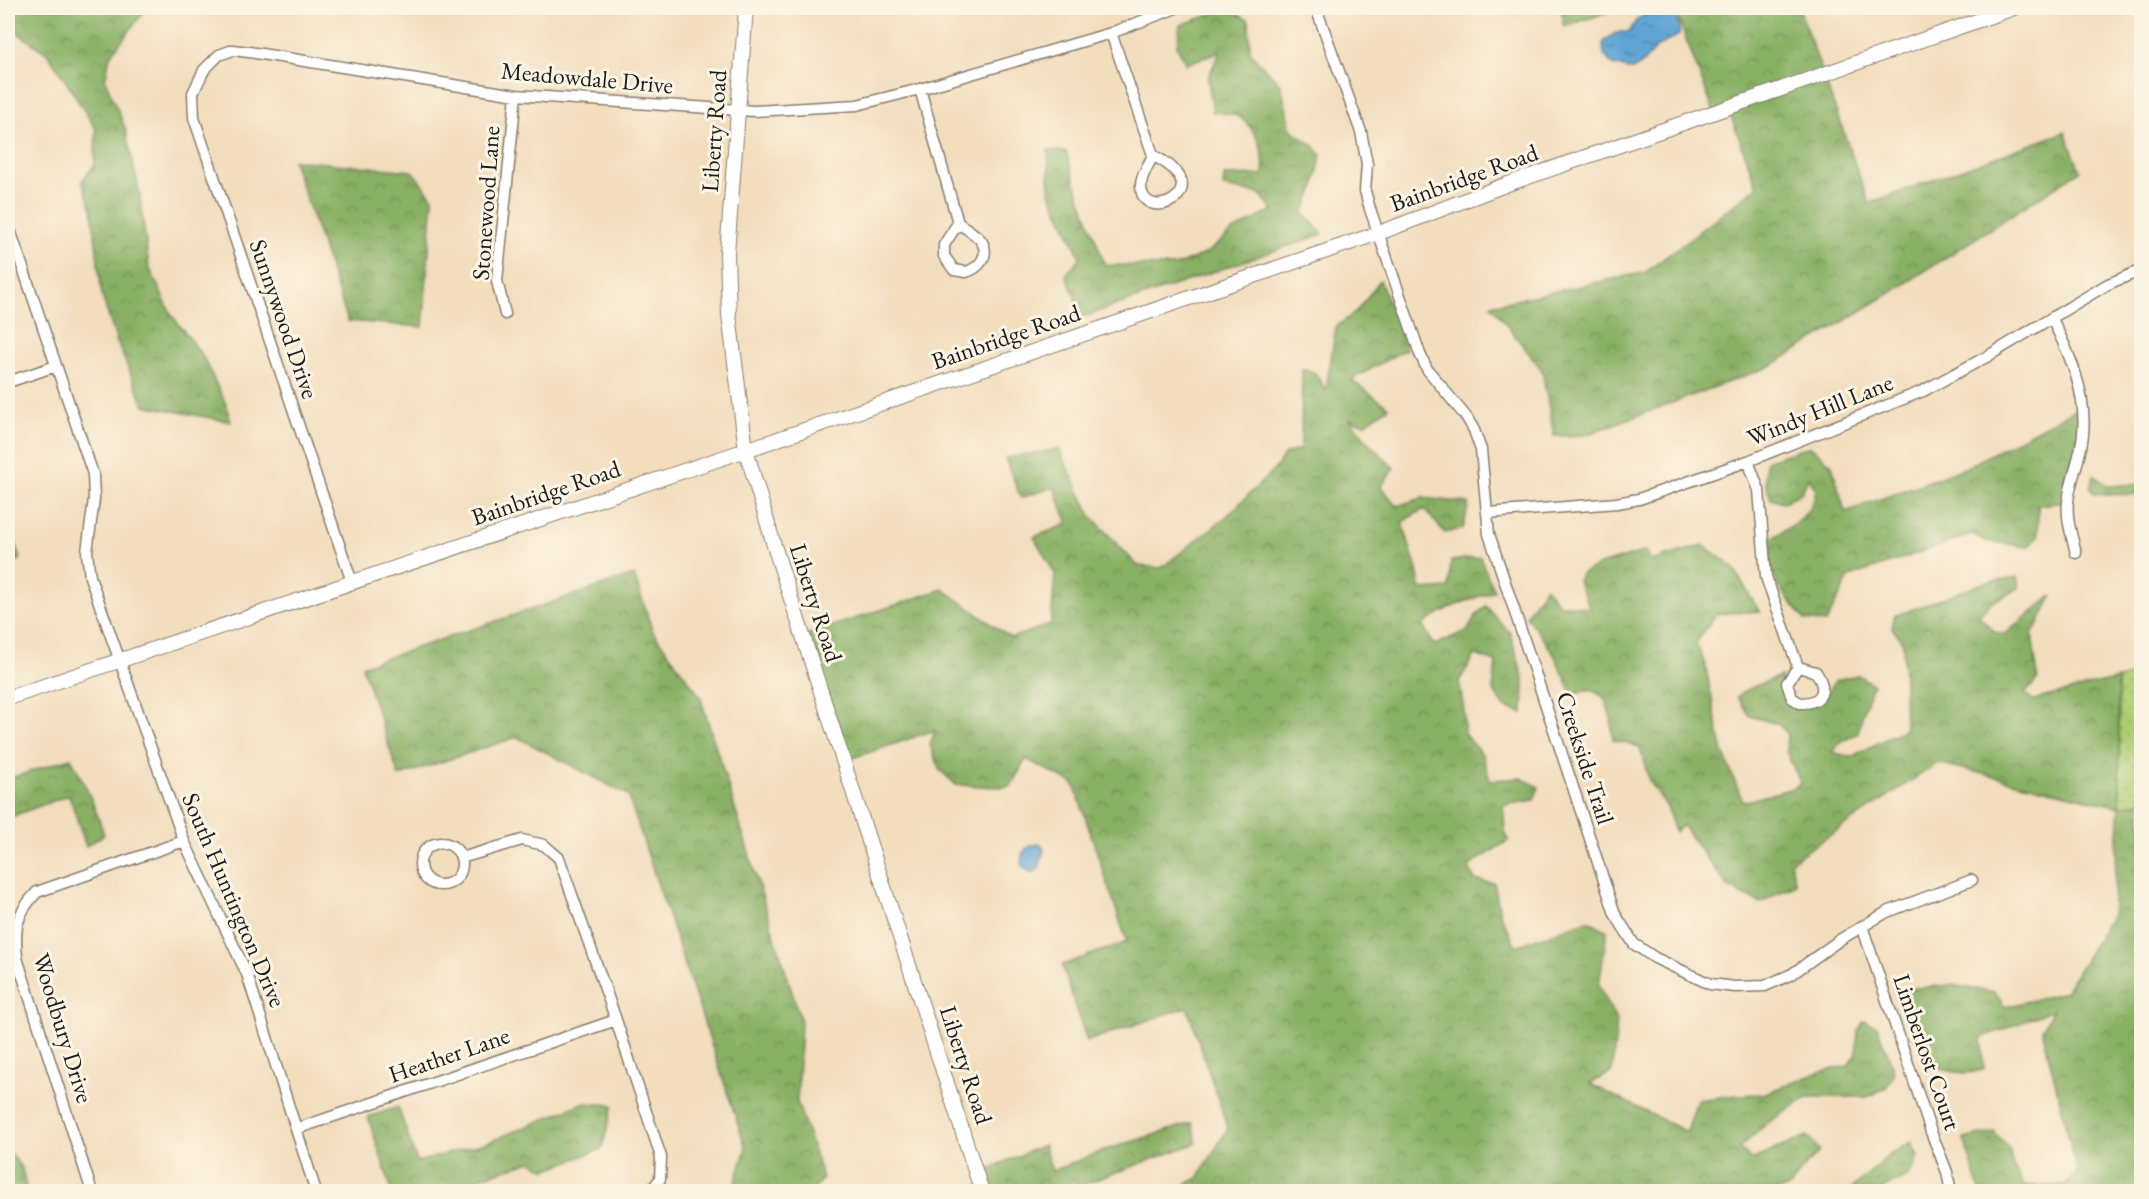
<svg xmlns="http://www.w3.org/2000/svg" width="2149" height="1199" viewBox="0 0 2149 1199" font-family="'EB Garamond',serif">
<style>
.grass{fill:url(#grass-dots);stroke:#647448;stroke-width:1.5}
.forest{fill:url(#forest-crowns);stroke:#526640;stroke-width:1.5}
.water{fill:url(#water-ripples);stroke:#3e6078;stroke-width:1.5}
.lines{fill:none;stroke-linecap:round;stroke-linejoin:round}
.minor-casing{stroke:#877c6c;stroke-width:13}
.tertiary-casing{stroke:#877c6c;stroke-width:16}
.minor{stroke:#fff;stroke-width:10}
.tertiary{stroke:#fff;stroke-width:14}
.labels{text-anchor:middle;stroke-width:6;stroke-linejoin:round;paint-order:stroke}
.street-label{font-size:24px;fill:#1c1c1c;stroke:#fcf5e5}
</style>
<defs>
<pattern id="grass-dots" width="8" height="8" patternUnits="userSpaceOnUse" patternTransform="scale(1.5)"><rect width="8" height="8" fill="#accc73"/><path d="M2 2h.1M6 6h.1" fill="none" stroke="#93af63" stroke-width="1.8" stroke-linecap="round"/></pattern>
<pattern id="forest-crowns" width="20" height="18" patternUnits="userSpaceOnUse" patternTransform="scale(1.5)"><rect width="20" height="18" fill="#89b065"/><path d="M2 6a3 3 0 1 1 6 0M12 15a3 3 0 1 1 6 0" fill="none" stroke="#6f8e52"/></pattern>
<pattern id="water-ripples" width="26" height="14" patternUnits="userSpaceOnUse" patternTransform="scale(1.5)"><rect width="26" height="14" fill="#5fa4d4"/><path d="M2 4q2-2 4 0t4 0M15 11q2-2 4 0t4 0" fill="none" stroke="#4e85ab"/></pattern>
</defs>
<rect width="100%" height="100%" fill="#fcf5e5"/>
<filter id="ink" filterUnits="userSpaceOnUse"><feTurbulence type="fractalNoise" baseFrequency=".0167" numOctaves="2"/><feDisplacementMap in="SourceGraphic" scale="12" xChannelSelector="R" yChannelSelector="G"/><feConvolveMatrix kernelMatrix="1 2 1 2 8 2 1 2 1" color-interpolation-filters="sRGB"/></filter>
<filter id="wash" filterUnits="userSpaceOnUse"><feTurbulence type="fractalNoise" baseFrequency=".008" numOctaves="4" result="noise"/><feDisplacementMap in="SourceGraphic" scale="24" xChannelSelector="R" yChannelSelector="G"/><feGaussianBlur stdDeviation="1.35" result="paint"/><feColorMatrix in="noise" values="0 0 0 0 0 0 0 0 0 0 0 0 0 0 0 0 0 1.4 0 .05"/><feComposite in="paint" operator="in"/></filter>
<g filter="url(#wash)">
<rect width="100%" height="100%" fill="#f2ddbd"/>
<path class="grass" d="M2141,668V802L2120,807L2118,679L2134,675Z"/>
<path class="forest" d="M8,8H147L110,56L105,80L125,128L139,190L149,267L171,314L202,355L225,402L231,422L144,405L117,342L102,296L92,209L82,181L95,164L96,129L49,55L8,26Z
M1561,8H1620L1564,27Z
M1674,8H1799L1869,203L2065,132L2080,171L1900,287L1769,367L1585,435L1554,436L1542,370L1491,305L1646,272L1757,187L1728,108L1714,112Z
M1227,9L1249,20L1250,53L1281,85L1291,129L1314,146L1321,155L1315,186L1303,213L1323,234L1080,318L1074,294L1066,275L1080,257L1050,193L1048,150L1066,152L1075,183L1105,265L1175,266L1207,253L1231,232L1273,210L1260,194L1223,187L1224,176L1262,175C1268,156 1256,126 1237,116C1231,113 1220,113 1213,112L1208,78L1220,51L1186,64L1177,46L1180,25Z
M293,160L412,171L433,198L423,327L348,321Z
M1380,280L1406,349L1351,380L1389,407L1365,424L1350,419L1367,441L1394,468L1381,487L1397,506L1422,498L1469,503L1463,529L1445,533L1424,509L1402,522L1416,566L1421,590L1449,588L1451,561L1480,557L1494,591C1469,600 1444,607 1423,625L1434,645L1467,631L1478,613L1486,606L1510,633L1524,679L1523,713L1505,707L1493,690L1496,662L1475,655L1459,681L1464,710V734L1482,754L1490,780L1521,778L1539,787L1534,800L1503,805L1505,831L1509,840L1469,866L1474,880L1494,883L1500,914L1516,946L1588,920L1607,931L1599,985L1617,1022L1612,1072L1590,1084L1687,1132L1697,1100L1737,1095L1763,1094L1820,1072L1848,1066L1856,1054L1858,1031L1864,1021L1877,1026C1882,1042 1891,1057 1894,1074L1886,1088L1867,1097H1808L1769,1122L1739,1148L1751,1160L1807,1136L1820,1151L1800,1172L1790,1187L1775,1191H1182L1185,1184L1198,1178L1228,1128L1187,1007L1087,1041L1062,965L1127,942L1074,784L1026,759L1011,786C992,789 975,784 956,785L939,769L930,745L935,730L844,761L803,636L943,589L1011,638L1051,624L1055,574L1034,537L1068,524L1054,487L1021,498L1005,458L1059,449L1091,516L1138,566L1161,568L1226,517L1275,469L1285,454L1301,449L1302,369L1314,372L1326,390L1336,327L1356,312Z
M2083,405L2068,502L2038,505V536L2028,547L1986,541L1973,534L1849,577L1826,623L1805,620L1779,587L1769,564L1770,539C1792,526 1812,517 1816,490L1809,478L1801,493L1784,502L1771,499L1765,481L1766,461L1810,446L1832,465L1845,512L1965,468Z
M2094,475L2108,486L2141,484V495L2094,494L2090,487Z
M8,517L20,560L8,564Z
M1703,545L1733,567L1759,611L1716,614L1696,643L1705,664L1722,749L1743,802L1793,788L1801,784L1786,751L1787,733L1778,724L1750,716L1737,697L1746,690L1780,676L1794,709L1818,704L1836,680L1858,675L1873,684L1862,716L1858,733L1839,743L1832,752L1851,757L1905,729L1903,643L1892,628L1894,616L1986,582L2017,577L2019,588L1990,603L1979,616L1995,632L2005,634L2053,595L2032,635L2038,678L2025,694L2033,700L2118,679L2120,806L2141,802V1191H1980L1964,1139L1994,1132L2009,1149L2013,1166L2024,1186H2065L2077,1171L2042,1029L2053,1010L1981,1038L1984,1069C1965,1077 1944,1071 1926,1062L1895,990L1951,985L1994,992L2005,1007L2065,992L2112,915L2120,807L1938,763L1790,862L1796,884L1760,903L1728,887L1682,825L1675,832L1667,807L1649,780L1640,747L1613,740L1611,718L1604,697L1590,689L1573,695L1554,654L1526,616L1545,587L1559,604L1590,608L1578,581L1581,574L1600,565L1646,551L1651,561Z
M634,575L653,632L700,696L801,1021L797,1102L823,1178L812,1191H733L746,1148L628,795L517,737L399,776L362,666Z
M71,758C85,783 96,808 104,835L86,846L69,795L8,818V779Z
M583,1103L613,1105L602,1149L546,1170L532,1161L438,1191H392L368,1117L398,1107L417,1162L489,1142Z
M1192,1123L1197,1143L1065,1191H996L986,1170L1044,1145L1052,1171L1105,1150Z
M1911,1142L1918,1156L1910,1174L1879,1191H1849L1888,1156Z
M8,1149L22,1169L27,1191H8Z"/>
<path class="water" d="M1667,10C1676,18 1681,23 1679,35L1657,47L1641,65L1632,70L1613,65L1604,55L1603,43C1612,34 1617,31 1629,32C1632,28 1634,22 1638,19C1645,13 1658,11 1667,10Z
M1040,844L1044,849C1041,862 1039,882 1022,866C1020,852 1025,845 1040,844Z"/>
</g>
<g filter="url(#ink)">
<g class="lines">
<g class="minor-casing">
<path id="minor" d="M1316,8L1361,132L1367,164L1365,191L1370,209L1420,354L1427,369L1467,418L1474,430L1481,450L1489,534L1615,914L1634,944L1655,958L1710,984L1735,987L1765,986L1792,974L1841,939L1887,912L1972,880
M1111,33L1153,155C1149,165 1141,175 1141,185C1141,224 1206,197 1172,168C1167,163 1159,159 1153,155
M920,89L958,223L944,245V256L954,270L966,272C979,268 990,256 982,242C977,234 965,228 958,223
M8,224L93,474L94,499L87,552L90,577L184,841L247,974L316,1192
M505,314L497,281L516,95
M2052,319C2070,355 2087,393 2083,434C2081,458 2070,480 2068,502C2066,520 2072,536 2076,553
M8,382L56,366
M1748,461L1759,490L1766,577L1798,667L1816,672C1828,691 1822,703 1800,703L1792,698L1787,683L1798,667
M1488,513L1617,503L1639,499L1748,461L1923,391L1988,356L2108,284L2142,270
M352,582L194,118L193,93L204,70L219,55L233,50L249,52L516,95L754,111L857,105L920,89L1111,33L1176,8
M420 864a21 21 0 1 1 42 0a21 21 0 1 1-42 0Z
M461,858L522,840L544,845L559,858L616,1020L661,1157L660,1179L650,1192
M1862,926L1931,1132L1947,1172L1951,1192
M296,1129L616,1020
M92,1192L17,958C14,928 16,914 37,892L184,841"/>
</g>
<g class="tertiary-casing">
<path id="tertiary" d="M746,8L727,253L729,315L746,450L776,552L982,1192
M8,698L746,450L1379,233L1505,185L2014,8"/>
</g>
<use href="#minor" class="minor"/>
<use href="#tertiary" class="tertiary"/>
</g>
</g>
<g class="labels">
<g class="street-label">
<text transform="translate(587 78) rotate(5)" y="8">Meadowdale Drive</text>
<text transform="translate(714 131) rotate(-86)" y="8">Liberty Road</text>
<text transform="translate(1464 178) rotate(-20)" y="8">Bainbridge Road</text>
<text transform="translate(486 203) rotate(-86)" y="8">Stonewood Lane</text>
<text transform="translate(284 319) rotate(71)" y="8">Sunnywood Drive</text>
<text transform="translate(1006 337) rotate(-19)" y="8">Bainbridge Road</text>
<text transform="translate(1820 410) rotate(-22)" y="8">Windy Hill Lane</text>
<text transform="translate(546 493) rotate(-19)" y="8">Bainbridge Road</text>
<text transform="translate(816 603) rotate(72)" y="8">Liberty Road</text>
<text transform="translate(1585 758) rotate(72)" y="8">Creekside Trail</text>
<text transform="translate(234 900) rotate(67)" y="8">South Huntington Drive</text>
<text transform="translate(63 1028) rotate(73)" y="8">Woodbury Drive</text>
<text transform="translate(1927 1052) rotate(71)" y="8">Limberlost Court</text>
<text transform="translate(449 1055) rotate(-19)" y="8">Heather Lane</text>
<text transform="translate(966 1065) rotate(72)" y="8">Liberty Road</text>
</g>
</g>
<rect width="2149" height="1199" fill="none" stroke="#fcf5e5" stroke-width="30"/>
</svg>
